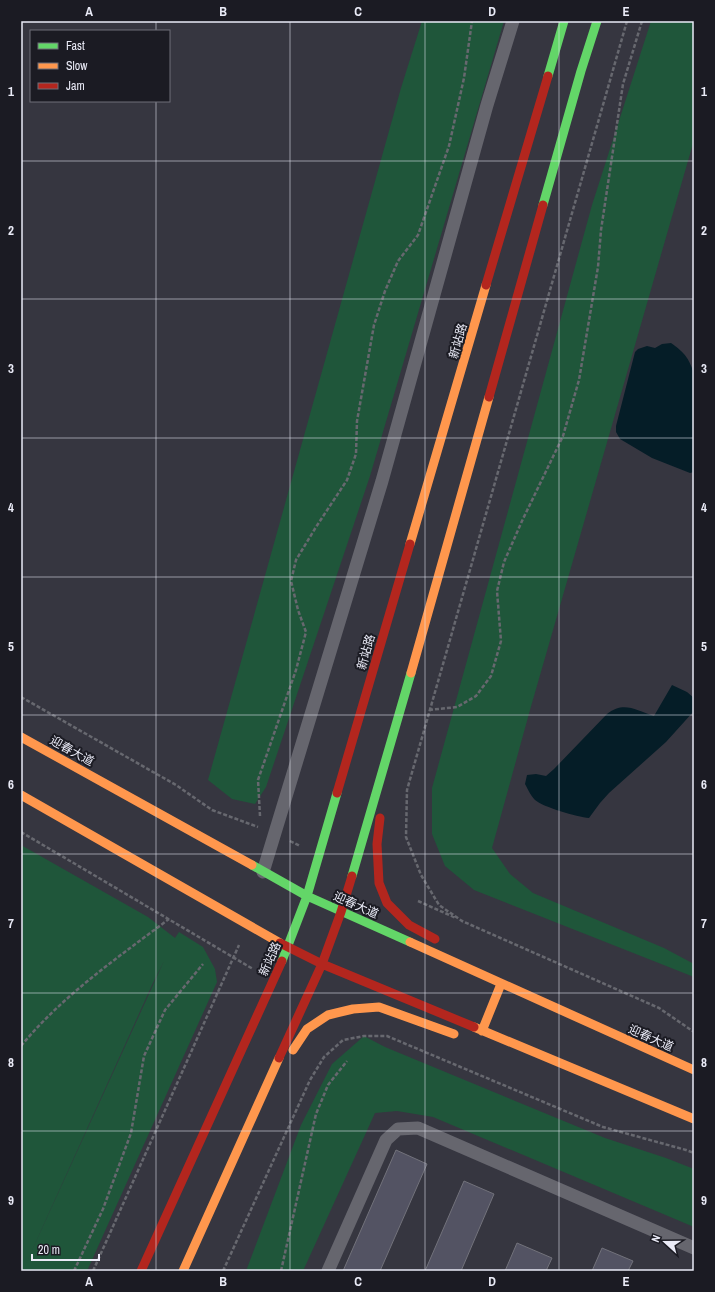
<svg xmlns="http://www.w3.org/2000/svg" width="715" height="1292" viewBox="0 0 715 1292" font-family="'Archivo Narrow','Noto Sans SC',sans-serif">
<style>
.green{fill:#1f563a;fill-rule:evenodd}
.water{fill:#051d27}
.building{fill:#535363;stroke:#72727b}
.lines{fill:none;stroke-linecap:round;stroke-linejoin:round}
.path{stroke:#67686f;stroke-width:2.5;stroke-dasharray:4 2;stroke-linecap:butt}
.lane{stroke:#66666e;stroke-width:13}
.fast{stroke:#63d668;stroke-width:9}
.slow{stroke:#ff974d;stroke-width:9}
.jam{stroke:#b3261e;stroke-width:9}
.grid{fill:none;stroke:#eaebf7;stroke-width:1;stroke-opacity:0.55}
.labels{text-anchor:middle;stroke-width:4;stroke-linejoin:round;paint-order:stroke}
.street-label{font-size:12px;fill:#eaebf7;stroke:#1b1b23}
.neatline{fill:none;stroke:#eaebf7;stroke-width:1.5}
.grid-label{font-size:13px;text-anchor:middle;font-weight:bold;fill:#eaebf7}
</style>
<rect width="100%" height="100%" fill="#363640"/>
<path class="green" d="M422,21H504L370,476L266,787L255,804L232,799L208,780L401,88Z
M651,21H694V140L530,710L492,848L510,874L533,893L664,948L694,964V977L474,890L445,866L432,834V788L592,205Z
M21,845L148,917L175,938L179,932L203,947L215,969L217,982L87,1271H21ZM164,961L24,1268L152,985Z
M364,1036L385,1047L605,1138L666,1158L694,1169V1227L433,1117L397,1111L375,1113L303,1271H246L301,1125L332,1064Z"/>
<path class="water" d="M671,343C685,353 688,357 694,373V472L690,473L652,458L620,439L616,432V426L635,352L638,349L647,346L655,348L662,344Z
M672,685L687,692L694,698V711L666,742L609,793L600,803L589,818C577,817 543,807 535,800C530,795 528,789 525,784L527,775L536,774L546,776L554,769L607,714C624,701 635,710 654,716Z"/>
<path class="building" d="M396,1150L427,1164L380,1271H343Z
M464,1181L494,1194L461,1271H425Z
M517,1243L552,1258L546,1271H505Z
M602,1248L633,1261L628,1271H592Z"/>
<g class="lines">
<path class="path" d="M627,21L407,790L406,837L421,875L439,905L462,921L659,1008L694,1032
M21,697L176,785L212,810L258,827
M429,710L457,707L476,696L491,676L501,641L497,591L504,562L522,521L563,436L579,380L598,267L601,230L623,84L642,21
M260,816L258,780L296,670L306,632L298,610L291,581L296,560L316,527L347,480L356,454L357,421L374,325L385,291L398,261L418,235L449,146L464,78L472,21
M21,832L253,969
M290,841L300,846
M418,901L456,918
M21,1046C62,996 117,958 169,919
M74,1271L103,1209L131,1133L144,1056L165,1010L203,964
M93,1271L239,945
M223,1271L310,1080L324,1057L343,1040L364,1036H387L603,1127L686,1150L694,1153
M281,1271L316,1114L328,1085L347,1061"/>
<path class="lane" d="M263,872L382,481L487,105L513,21
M328,1271L386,1140L398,1129L418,1128L694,1248"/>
<path class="fast" d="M548,76L564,21
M543,205L581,71L597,21
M252,865L307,896L410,942
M352,876L411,673
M282,961L307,896L337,793"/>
<path class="slow" d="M410,544L486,285
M411,673L489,397
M21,737L252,865
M21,795L280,943
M410,942L694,1070
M474,1027L694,1119
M482,1031L501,984
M293,1050L307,1029L328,1015L353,1009L379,1007L454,1034
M183,1271L279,1058"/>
<path class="jam" d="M486,285L548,76
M489,397L543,205
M337,793L410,544
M380,818L377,844L379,883L387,903L409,925L435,939
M280,943L322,964L474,1027
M279,1058L322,964L341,912L352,876
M141,1271L282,961"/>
</g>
<path class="grid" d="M156,21V31M290,21V1271M425,21V1271M559,21V1271M156,101V1271M21,161H694M21,299H694M21,438H694M21,577H694M21,715H694M21,854H694M21,993H694M21,1131H694"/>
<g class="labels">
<g class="street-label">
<text transform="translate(458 341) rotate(-74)" y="4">新站路</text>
<text transform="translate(366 652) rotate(-74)" y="4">新站路</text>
<text transform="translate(72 751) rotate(29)" y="4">迎春大道</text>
<text transform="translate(356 905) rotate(24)" y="4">迎春大道</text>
<text transform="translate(270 959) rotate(-66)" y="4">新站路</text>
<text transform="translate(651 1038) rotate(24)" y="4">迎春大道</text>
</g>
</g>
<rect width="715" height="1292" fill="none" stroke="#1b1b23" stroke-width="44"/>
<rect x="30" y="30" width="140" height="72" fill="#1b1b23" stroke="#6e6e78"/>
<rect x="38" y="43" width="20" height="6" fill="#63d668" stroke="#6e6e78"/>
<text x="66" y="50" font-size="12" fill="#eaebf7">Fast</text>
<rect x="38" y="63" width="20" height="6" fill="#ff974d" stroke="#6e6e78"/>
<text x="66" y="70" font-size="12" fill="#eaebf7">Slow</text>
<rect x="38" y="83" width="20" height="6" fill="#b3261e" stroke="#6e6e78"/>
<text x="66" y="90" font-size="12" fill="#eaebf7">Jam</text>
<g transform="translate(665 1242) rotate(291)" stroke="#1b1b23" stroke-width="3" paint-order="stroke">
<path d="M0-3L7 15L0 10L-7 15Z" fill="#eaebf7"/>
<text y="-6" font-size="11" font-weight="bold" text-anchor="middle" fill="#eaebf7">N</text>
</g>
<path d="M32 1254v6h67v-6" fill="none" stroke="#eaebf7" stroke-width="2"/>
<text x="38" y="1254" font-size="12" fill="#eaebf7" stroke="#1b1b23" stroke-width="3" paint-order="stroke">20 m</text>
<rect x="22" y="22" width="671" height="1248" class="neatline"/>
<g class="grid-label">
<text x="89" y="16">A</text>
<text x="223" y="16">B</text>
<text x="358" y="16">C</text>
<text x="492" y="16">D</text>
<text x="626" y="16">E</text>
<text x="11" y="96">1</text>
<text x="704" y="96">1</text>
<text x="11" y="235">2</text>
<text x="704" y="235">2</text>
<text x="11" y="373">3</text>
<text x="704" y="373">3</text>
<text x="11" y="512">4</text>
<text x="704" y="512">4</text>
<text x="11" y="651">5</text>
<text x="704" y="651">5</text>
<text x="11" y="789">6</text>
<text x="704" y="789">6</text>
<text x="11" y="928">7</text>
<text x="704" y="928">7</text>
<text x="11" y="1067">8</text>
<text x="704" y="1067">8</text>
<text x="11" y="1205">9</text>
<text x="704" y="1205">9</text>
<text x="89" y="1286">A</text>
<text x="223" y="1286">B</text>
<text x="358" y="1286">C</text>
<text x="492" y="1286">D</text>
<text x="626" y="1286">E</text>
</g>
</svg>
